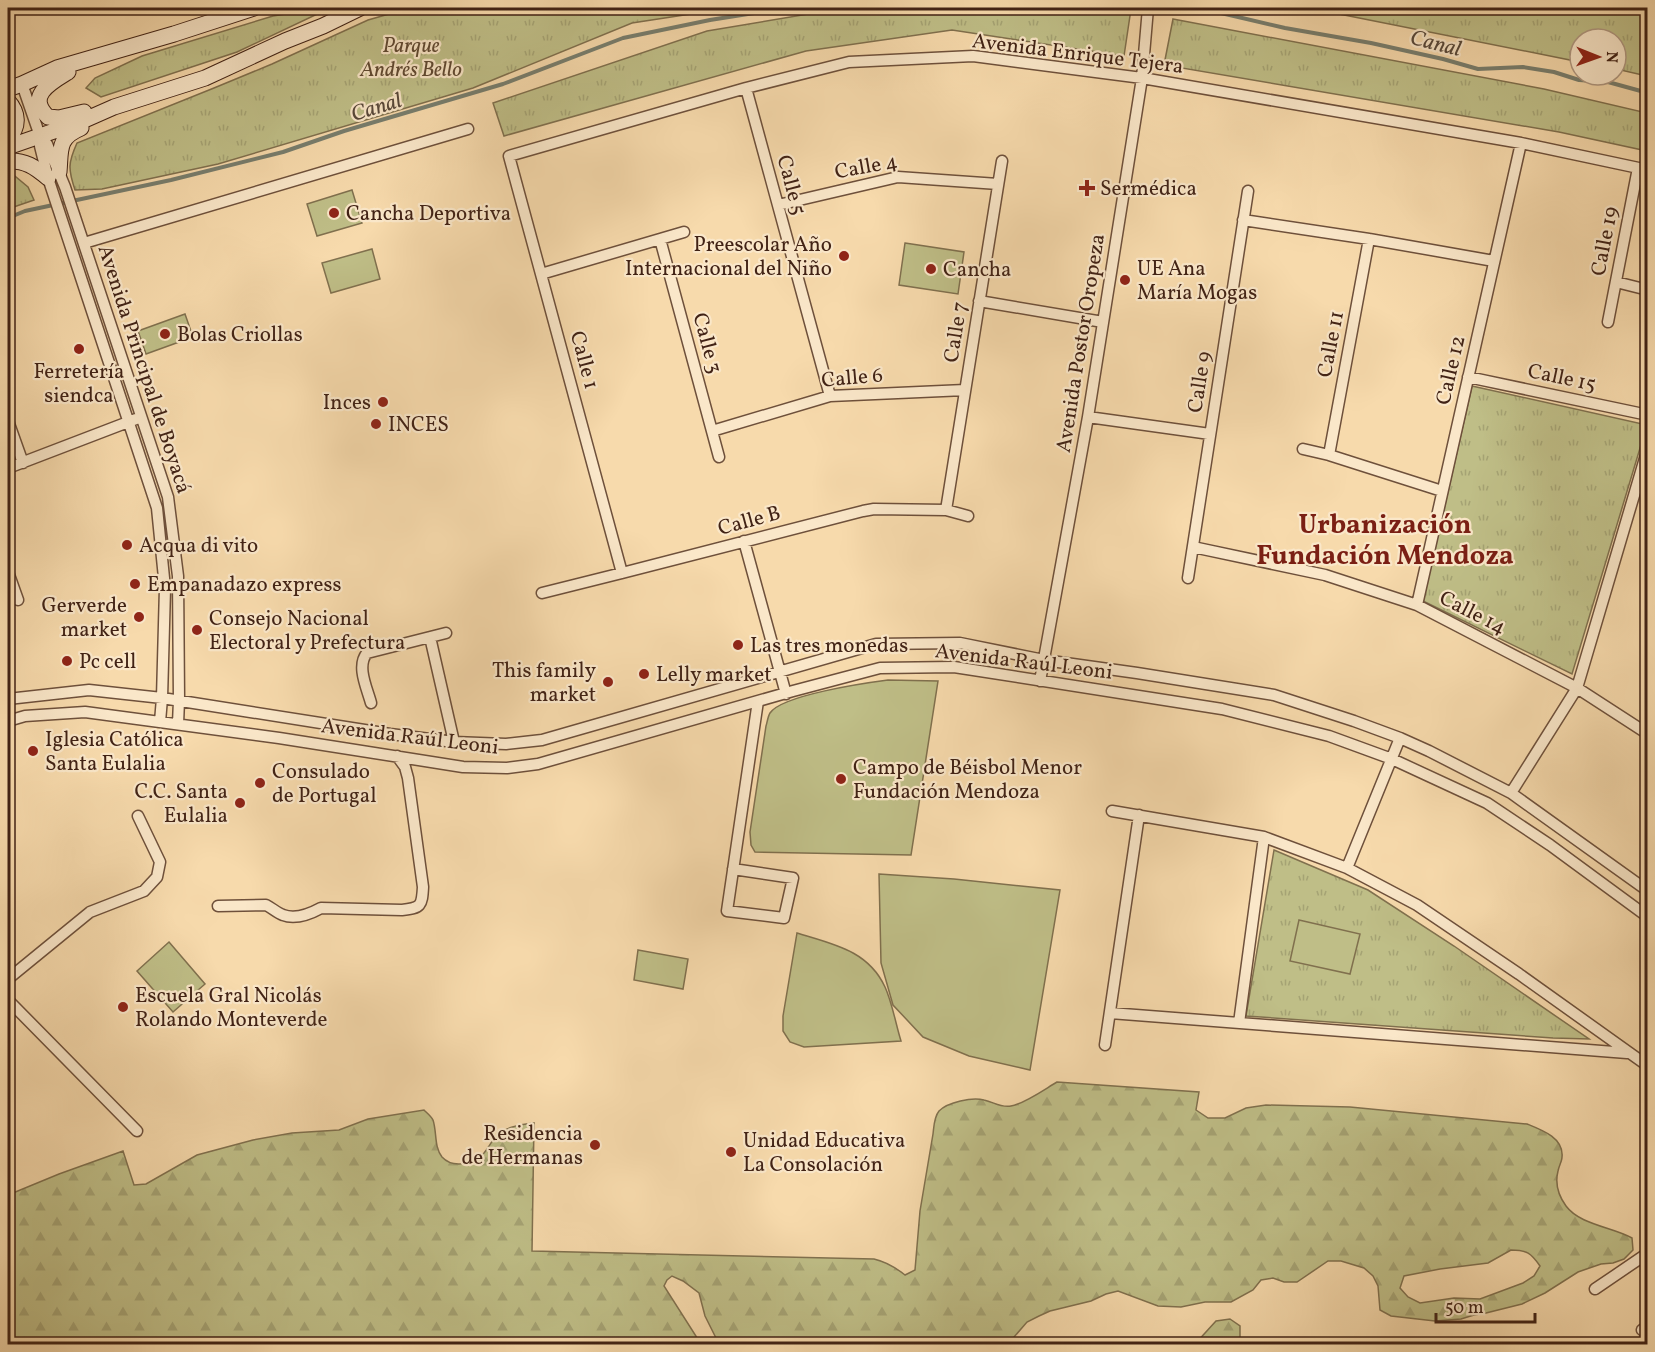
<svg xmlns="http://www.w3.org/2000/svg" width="1655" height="1352" viewBox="0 0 1655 1352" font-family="Vollkorn,serif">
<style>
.grass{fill:url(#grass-tufts);stroke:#80704e;stroke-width:1.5}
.forest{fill:url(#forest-firs);stroke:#80704e;stroke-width:1.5;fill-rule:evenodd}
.garden{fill:#bfbe87;stroke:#80704e;stroke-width:1.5}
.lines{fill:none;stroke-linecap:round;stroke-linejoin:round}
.stream{stroke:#787e6e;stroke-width:4}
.minor-casing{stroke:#6e503b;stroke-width:13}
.secondary-casing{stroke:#412215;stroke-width:17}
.minor{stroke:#fae7c9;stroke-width:10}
.secondary{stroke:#fae7c9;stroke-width:15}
.poi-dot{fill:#8f2418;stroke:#fae7c9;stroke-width:2}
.labels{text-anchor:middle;stroke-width:4.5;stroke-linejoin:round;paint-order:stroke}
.park-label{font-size:21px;font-style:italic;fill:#604932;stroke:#fae7c9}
.street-label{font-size:21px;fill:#412215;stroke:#fae7c9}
.poi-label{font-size:21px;fill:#412215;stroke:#fae7c9;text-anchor:start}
.water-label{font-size:22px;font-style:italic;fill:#58483a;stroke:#fae7c9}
.district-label{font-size:27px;font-weight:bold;fill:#7a1f14;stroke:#fae7c9}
</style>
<defs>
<pattern id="grass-tufts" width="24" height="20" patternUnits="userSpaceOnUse" patternTransform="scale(1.5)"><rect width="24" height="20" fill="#bfbe87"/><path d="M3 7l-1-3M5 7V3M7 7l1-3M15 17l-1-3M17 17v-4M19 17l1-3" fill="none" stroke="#a5a374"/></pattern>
<pattern id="forest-firs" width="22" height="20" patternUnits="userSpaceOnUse" patternTransform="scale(1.5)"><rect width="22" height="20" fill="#bfbe87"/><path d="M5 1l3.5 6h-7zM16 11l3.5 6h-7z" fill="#a5a374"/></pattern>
</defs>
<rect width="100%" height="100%" fill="#f7daac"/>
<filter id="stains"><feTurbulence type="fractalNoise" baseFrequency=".00333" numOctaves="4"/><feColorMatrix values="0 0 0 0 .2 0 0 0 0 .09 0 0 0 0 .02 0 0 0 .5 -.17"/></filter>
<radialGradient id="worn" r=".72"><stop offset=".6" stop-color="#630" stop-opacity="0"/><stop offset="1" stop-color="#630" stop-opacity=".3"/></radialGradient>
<path class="grass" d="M324,8H330L237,52L101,97L86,88L95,78L142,56L273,16Z
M410,8H730L632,23L473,88L218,164L102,189L75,190C68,169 68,163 77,143L214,88L272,64L368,20Z
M844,8H1112L1131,9L1124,56L952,30L806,51L504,136L493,103L707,31Z
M1309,8H1647V76L1616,69V39H1580V62Z
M1173,19L1544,89L1647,113V151L1559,132L1164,65Z
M8,172H10L28,187L34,200L8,209Z
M1472,386L1647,425L1572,674L1423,601Z
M1274,850L1368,890L1454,946L1589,1039L1553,1038L1246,1016Z"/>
<path class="forest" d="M1057,1082L1199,1092L1196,1110L1208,1118H1225L1246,1108L1266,1105L1350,1107L1527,1124C1542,1130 1564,1138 1562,1157C1562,1161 1559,1166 1558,1171C1555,1183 1558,1195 1566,1206C1580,1225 1613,1227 1632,1238L1633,1250L1624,1259L1613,1263L1601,1264L1578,1272L1545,1293L1522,1304L1486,1313L1474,1315L1461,1319L1435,1321L1391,1316L1380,1310L1378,1286L1373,1276L1364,1268L1341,1261H1328L1297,1282H1284L1273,1278L1261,1280L1253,1290L1231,1302H1205L1181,1307L1158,1306L1118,1291L1106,1294L1091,1301L1050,1311L1039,1316L1027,1322L1008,1344H793L785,1340L778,1339L769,1344H719L705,1316L699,1293L683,1281L672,1276L667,1280L664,1286L701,1344H8V1195L59,1174L123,1151L134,1185L146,1184L197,1155L253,1140L292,1133L339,1130L368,1119L424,1110C427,1113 431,1116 433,1120C437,1132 434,1147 442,1157C453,1169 474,1164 484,1153C489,1147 492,1140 498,1134C509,1126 521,1125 534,1123L532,1251L874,1259C887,1262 895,1267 905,1275L915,1270L920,1211L933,1134C934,1126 934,1117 939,1111C948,1102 972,1097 984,1100C994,1102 1000,1108 1011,1106C1024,1104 1045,1089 1057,1082ZM1511,1250C1527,1250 1531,1253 1540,1266L1534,1276L1523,1283L1480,1299L1454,1298L1420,1303L1408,1297L1400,1288L1404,1276L1440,1269L1488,1263Z
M1230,1319L1240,1326V1338L1244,1344H1195L1216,1321Z"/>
<path class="garden" d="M352,190L362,223L317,236L307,204Z
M905,243L964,252L958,294L899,285Z
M372,249L380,279L331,293L322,263Z
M185,314L193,337L146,354L138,331Z
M888,680L938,681L911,855L755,852L751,845L750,832L766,726C767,723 768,716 770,713C782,695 865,683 888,680Z
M879,874L954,879L1060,890L1030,1070L969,1056L923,1037L893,1005L881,963Z
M1299,920L1360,934L1350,974L1290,961Z
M797,933C832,944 868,950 885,987C892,1002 896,1025 901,1041L804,1047L790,1042L783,1031V1016Z
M169,942L205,984L173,1012L137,971Z
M638,950L688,959L683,989L634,980Z"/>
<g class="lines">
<path class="stream" d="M1182,8L1221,13L1285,28L1371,43L1443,59L1478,69L1523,67L1554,72L1579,80L1608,82L1648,93
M8,218L25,211L171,180L283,152L344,131L503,84L623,38L710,20L785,8"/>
<g class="minor-casing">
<path id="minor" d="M22,84L40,136V146L48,178L157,508L165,588L162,698L160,722
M746,88L830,396
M40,136L47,144L65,187L168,497L178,576L179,700L178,724
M778,205L898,177L998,184
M1243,220L1369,239L1494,261
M660,239L719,457
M84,243L468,129
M541,274L684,232
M1616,282L1648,290
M979,301L1103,322
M1608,322L1638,168
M1468,377L1648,415
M1088,417L1210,434
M8,421L23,463
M712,431L830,396L965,390
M1303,449L1329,455L1442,491
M1329,455L1369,239
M8,468L136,419
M946,510L1002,161
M744,541L786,694
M1193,547L1325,575L1417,605L1577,688L1648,734
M8,572L18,600
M622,573L509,156L746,88L849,62L973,56L1142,78L1521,143L1648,170
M1188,578L1248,191
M542,593L622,573L863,511L874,509L946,510L968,516
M1417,605L1521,143
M430,637L454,742
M1040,681L1088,417L1142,78L1148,8
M8,699L89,690L162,698L390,734L454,742L506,744L542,740L876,644L960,643L1044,660L1137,673L1274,695L1354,721L1400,738L1429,751L1511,793L1648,891
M371,703C367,688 356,666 367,653L446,633
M8,721L25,716L85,712L279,738L463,767L507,768L538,764L793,691L880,668L954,667L1222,709L1329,736L1392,759L1487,803L1550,845L1648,917
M1511,793L1577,688L1648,448
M1112,811L1264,837L1347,868L1417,905L1519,974L1648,1066
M1347,868L1400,738
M733,869L793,878L784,918L727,911L758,701
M218,906L266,905C272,908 277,913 283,915C296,920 310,914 321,908L402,910C421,908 422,906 423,887L408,778L405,767L397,756
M8,979L90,912L144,891L157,877L160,862L138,816
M8,1000L137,1131
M1110,1013L1627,1053
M1239,1023L1264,837
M1105,1045L1139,815
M1595,1289L1648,1253
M1642,1330L1648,1326"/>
</g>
<g class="secondary-casing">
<path id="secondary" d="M68,72C50,83 26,96 48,117L59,118L84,112
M8,89L22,84L57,68L174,34L254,8
M8,101C18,112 20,127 8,138
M8,147L80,122L114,107L205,78L285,41L323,26L360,8
M8,161C25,160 35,167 48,178
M59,172C61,150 57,138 81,128"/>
</g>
<use href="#minor" class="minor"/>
<use href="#secondary" class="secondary"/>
</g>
<g class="poi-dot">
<path d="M1084 179h6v6h6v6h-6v6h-6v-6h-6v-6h6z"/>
<circle cx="334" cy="213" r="6"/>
<circle cx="844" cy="256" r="6"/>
<circle cx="931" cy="269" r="6"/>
<circle cx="1125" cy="280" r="6"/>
<circle cx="165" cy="334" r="6"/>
<circle cx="79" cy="349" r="6"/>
<circle cx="383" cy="402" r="6"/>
<circle cx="376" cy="424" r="6"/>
<circle cx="127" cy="545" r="6"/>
<circle cx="135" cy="584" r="6"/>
<circle cx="139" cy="617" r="6"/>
<circle cx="197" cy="630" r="6"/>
<circle cx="738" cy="645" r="6"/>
<circle cx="67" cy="661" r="6"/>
<circle cx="644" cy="674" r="6"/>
<circle cx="608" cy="682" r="6"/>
<circle cx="33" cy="751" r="6"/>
<circle cx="841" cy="779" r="6"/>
<circle cx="260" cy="783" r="6"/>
<circle cx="240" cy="803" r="6"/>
<circle cx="123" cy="1007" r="6"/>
<circle cx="595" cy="1145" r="6"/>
<circle cx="731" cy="1152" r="6"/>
</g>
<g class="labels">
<g class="park-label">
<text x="411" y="52">Parque<tspan x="411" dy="24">Andrés Bello</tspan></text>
</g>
<g class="street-label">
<text transform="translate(1078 53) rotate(7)" y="7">Avenida Enrique Tejera</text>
<text transform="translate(866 166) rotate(-10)" y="7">Calle 4</text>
<text transform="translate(792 185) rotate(75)" y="7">Calle 5</text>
<text transform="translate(1604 241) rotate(-79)" y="7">Calle 19</text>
<text transform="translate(955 332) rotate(-81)" y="7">Calle 7</text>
<text transform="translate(708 343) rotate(75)" y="7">Calle 3</text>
<text transform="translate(1080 343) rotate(-81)" y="7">Avenida Postor Oropeza</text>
<text transform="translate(1330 344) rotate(-79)" y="7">Calle 11</text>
<text transform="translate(585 360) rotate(75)" y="7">Calle 1</text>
<text transform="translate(145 369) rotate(72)" y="7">Avenida Principal de Boyacá</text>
<text transform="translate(1450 370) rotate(-77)" y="7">Calle 12</text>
<text transform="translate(852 377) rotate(-5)" y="7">Calle 6</text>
<text transform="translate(1562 377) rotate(12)" y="7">Calle 15</text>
<text transform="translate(1199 382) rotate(-81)" y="7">Calle 9</text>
<text transform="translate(749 520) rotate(-15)" y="7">Calle B</text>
<text transform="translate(1473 612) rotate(27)" y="7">Calle 14</text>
<text transform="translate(1024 661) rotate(7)" y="7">Avenida Raúl Leoni</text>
<text transform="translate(410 736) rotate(7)" y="7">Avenida Raúl Leoni</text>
</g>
<g class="poi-label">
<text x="1100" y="195">Sermédica</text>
<text x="346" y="220">Cancha Deportiva</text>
<text x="832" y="251" text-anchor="end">Preescolar Año<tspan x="832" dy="24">Internacional del Niño</tspan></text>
<text x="1137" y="275">UE Ana<tspan x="1137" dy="24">María Mogas</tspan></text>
<text x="943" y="276">Cancha</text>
<text x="177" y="341">Bolas Criollas</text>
<text x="79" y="378" text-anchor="middle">Ferretería<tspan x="79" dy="24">siendca</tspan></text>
<text x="371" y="409" text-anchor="end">Inces</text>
<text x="388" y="431">INCES</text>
<text x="139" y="552">Acqua di vito</text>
<text x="147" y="591">Empanadazo express</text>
<text x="127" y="612" text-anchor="end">Gerverde<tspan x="127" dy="24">market</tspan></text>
<text x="209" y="625">Consejo Nacional<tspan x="209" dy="24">Electoral y Prefectura</tspan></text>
<text x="750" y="652">Las tres monedas</text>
<text x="79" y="668">Pc cell</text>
<text x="596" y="677" text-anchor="end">This family<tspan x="596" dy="24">market</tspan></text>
<text x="656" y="681">Lelly market</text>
<text x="45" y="746">Iglesia Católica<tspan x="45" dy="24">Santa Eulalia</tspan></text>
<text x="853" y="774">Campo de Béisbol Menor<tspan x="853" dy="24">Fundación Mendoza</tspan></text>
<text x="272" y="778">Consulado<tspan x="272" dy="24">de Portugal</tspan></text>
<text x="228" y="798" text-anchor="end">C.C. Santa<tspan x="228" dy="24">Eulalia</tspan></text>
<text x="135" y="1002">Escuela Gral Nicolás<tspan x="135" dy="24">Rolando Monteverde</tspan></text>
<text x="583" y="1140" text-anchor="end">Residencia<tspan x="583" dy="24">de Hermanas</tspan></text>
<text x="743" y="1147">Unidad Educativa<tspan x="743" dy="24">La Consolación</tspan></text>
</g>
<g class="water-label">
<text transform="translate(1436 42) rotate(14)" y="8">Canal</text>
<text transform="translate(376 106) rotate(-17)" y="8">Canal</text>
</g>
<g class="district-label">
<text x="1385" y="533">Urbanización<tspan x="1385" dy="31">Fundación Mendoza</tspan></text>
</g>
</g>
<rect width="1655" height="1352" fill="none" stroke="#f7daac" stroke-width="30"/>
<rect x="9" y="9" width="1637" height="1334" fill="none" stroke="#412215" stroke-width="3"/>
<rect x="15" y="15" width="1625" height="1322" fill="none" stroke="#412215" stroke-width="1.5"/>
<g transform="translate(1598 57) rotate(91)"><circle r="28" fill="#fae7c9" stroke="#b09881" stroke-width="1.5"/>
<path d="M0-4.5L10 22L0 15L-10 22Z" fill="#8f2418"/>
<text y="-9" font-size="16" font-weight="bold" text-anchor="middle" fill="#412215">N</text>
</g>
<path d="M1436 1313v9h99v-9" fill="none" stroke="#412215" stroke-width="3"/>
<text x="1445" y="1313" font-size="18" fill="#412215" stroke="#fae7c9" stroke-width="4.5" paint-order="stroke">50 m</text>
<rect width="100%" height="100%" filter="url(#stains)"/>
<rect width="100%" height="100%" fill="url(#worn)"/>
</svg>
